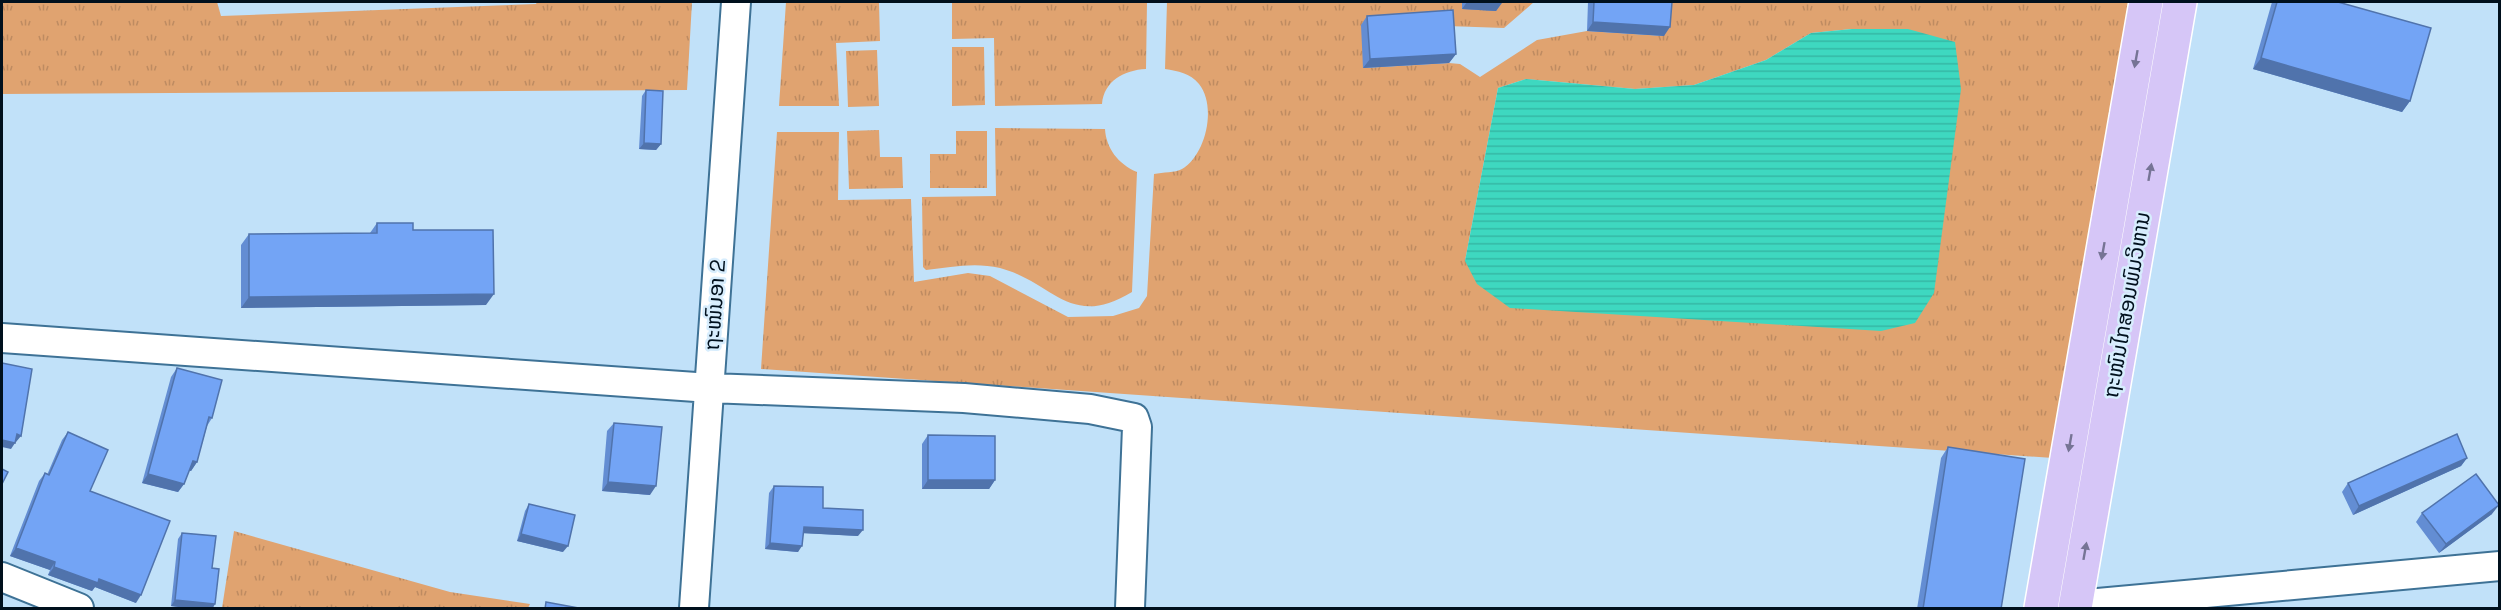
<svg xmlns="http://www.w3.org/2000/svg" width="2501" height="610" viewBox="0 0 2501 610" font-family="'Space Grotesk','Noto Sans Lao',sans-serif">
<style>
.grass{fill:url(#grass-tufts);fill-rule:evenodd}
.water{fill:url(#water-rules)}
.lines{fill:none;stroke-linecap:round;stroke-linejoin:round}
.minor-casing{stroke:#3e7296;stroke-width:32}
.highway-casing{stroke:#fff;stroke-width:36}
.minor{stroke:#fff;stroke-width:28}
.highway{stroke:#d6c6f7;stroke-width:33}
.wall{fill:#638dd3}
.shaded-wall{fill:#5073ac}
.building{fill:#73a4f5;stroke:#5073ac;stroke-width:1.5}
.oneway{fill:#767495}
.labels{text-anchor:middle;stroke-width:5;stroke-linejoin:round;paint-order:stroke}
.street-label{font-size:21px;fill:#00101d;stroke:#d7edfd}
</style>
<defs>
<pattern id="grass-tufts" width="24" height="20" patternUnits="userSpaceOnUse" patternTransform="scale(1.5)"><rect width="24" height="20" fill="#e0a370"/><path d="M3 7l-1-3M5 7V3M7 7l1-3M15 17l-1-3M17 17v-4M19 17l1-3" fill="none" stroke="#be8b61"/></pattern>
<pattern id="water-rules" width="6" height="5" patternUnits="userSpaceOnUse" patternTransform="scale(1.5)"><rect width="6" height="5" fill="#3ed8c0"/><path d="M0 2.5h6" fill="none" stroke="#35b8a5"/></pattern>
</defs>
<rect width="100%" height="100%" fill="#c1e1f9"/>
<path class="grass" d="M2,2H217L221,16L536,4L537,2H692L687,90L2,94Z
M786,2H879L880,41L836,43L839,106H779Z
M952,2H1147L1146,69C1124,70 1104,81 1102,104L995,106L994,38L952,39Z
M1167,2H1534L1504,28L1447,26L1364,68L1449,63L1460,64L1480,77L1537,40L1587,31L1664,36L1666,2H2132L2053,458L761,369L777,132H839L838,200L911,199L914,282L968,273L990,276L1068,317L1113,316L1139,308L1147,296L1154,174C1163,172 1175,173 1182,169C1206,155 1217,106 1199,84C1190,73 1178,71 1165,69ZM1852,29H1908L1465,261L1498,88L1526,79L1635,89L1694,85L1766,60L1811,33Z
M952,47H984L985,105L952,106Z
M877,50L879,106L848,107L846,51Z
M995,128L1105,129C1106,148 1118,164 1137,172L1132,292C1070,330 1053,282 1000,268C975,262 951,267 926,270L923,267L922,197L996,196Z
M879,130L880,157H902L903,188L849,189L847,131Z
M956,131H987V188H930V154H956Z
M234,531L450,592L530,604L528,608H222Z"/>
<path class="water" d="M1852,29H1908L1955,42L1961,89L1934,293L1915,323L1881,331L1510,308L1477,284L1465,261L1498,88L1526,79L1635,89L1694,85L1766,60L1811,33Z"/>
<g class="lines">
<g class="minor-casing">
<path id="minor" d="M2,338L710,388L964,398L1090,409L1134,418L1137,427L1130,608
M2,577L79,608
M2076,605L2500,566
M694,608L736,2"/>
</g>
<g class="highway-casing">
<path id="highway" d="M2041,608L2146,2
M2075,608L2180,2"/>
</g>
<use href="#minor" class="minor"/>
<use href="#highway" class="highway"/>
</g>
<path class="wall" d="M1462,2H1502L1496,11L1462,9Z
M1588,2H1672L1664,36L1587,31Z
M2272,2H2338L2410,101L2402,112L2253,69Z
M1367,16L1456,54L1449,63L1363,68L1361,25Z
M646,90L661,144L656,150L639,149L642,96Z
M377,223L413,230L486,305L241,308V245L249,234L370,233Z
M177,368L212,418L207,426L197,462L191,471L189,470L184,484L178,492L142,483L171,377Z
M614,423L650,495L602,491L607,431Z
M68,432L90,491L136,603L95,587L92,591L48,575L50,570L10,556L39,481L45,473L47,475L62,440Z
M928,435L995,480L989,489H922V444Z
M1948,447L2001,609H1917L1941,458Z
M2467,458L2461,466L2353,515L2342,492L2348,483Z
M774,486L823,508L858,536L803,533L798,552L765,549L769,493Z
M529,504L563,552L517,541L525,511Z
M2422,513L2492,514L2439,553L2416,522Z
M182,533L212,568L215,604L212,609H194L171,606L178,539Z"/>
<path class="shaded-wall" d="M1467,2H1485L1502,3L1496,11L1462,9Z
M1593,22L1670,27L1664,36L1587,31Z
M1456,54L1449,63L1363,68L1370,59Z
M2261,58L2410,101L2402,112L2253,69Z
M644,143L661,144L656,150L639,149Z
M494,294L486,305L241,308L249,297Z
M17,434L21,436L16,442L12,441Z
M2,440L15,443L11,449L2,447Z
M2467,458L2461,466L2353,515L2359,506Z
M193,461L197,462L191,471L187,470Z
M148,474L184,484L178,492L142,483Z
M928,480H995L989,489H922Z
M608,482L656,486L650,495L602,491Z
M2499,505L2492,514L2439,553L2446,544Z
M804,527L863,530L858,536L800,533Z
M521,534L568,546L563,552L517,541Z
M770,543L802,546L798,552L765,549Z
M16,548L55,562L50,570L10,556Z
M54,567L99,579L141,595L136,603L95,587L92,591L48,575Z
M175,600L215,604L212,609H194L171,606Z"/>
<path class="building" d="M1594,2H1672L1670,27L1593,22Z
M2277,2H2338L2431,28L2410,101L2261,58Z
M1453,10L1456,54L1370,59L1367,16Z
M646,90L663,91L661,144L644,143Z
M377,223H413V230H493L494,294L249,297V234L377,233Z
M2,363L32,369L21,436L17,434L15,443L2,440Z
M177,368L222,380L212,418L209,417L197,462L193,461L184,484L148,474Z
M614,423L662,427L656,486L608,482Z
M68,432L108,450L90,491L170,521L141,595L99,579L98,583L54,567L55,562L16,548L45,473L49,475Z
M2457,434L2467,458L2359,506L2348,483Z
M928,435L995,436V480H928Z
M1948,447L2025,459L2001,609H1923Z
M2,469L8,472L2,484Z
M2476,474L2499,505L2446,544L2422,513Z
M774,486L823,487V508L863,510V530L804,527L802,546L770,543Z
M529,504L575,515L568,546L521,534Z
M182,533L216,536L212,568L219,569L215,604L175,600Z
M546,602L584,609H545Z"/>
<defs><path id="oneway-solid" d="M-6-.8H1V-3.2L6.5 0L1 3.2V.8H-6Z" transform="scale(1.5)"/></defs>
<g class="oneway">
<use href="#oneway-solid" transform="translate(2136 59) rotate(100)"/>
<use href="#oneway-solid" transform="translate(2150 172) rotate(-80)"/>
<use href="#oneway-solid" transform="translate(2103 251) rotate(100)"/>
<use href="#oneway-solid" transform="translate(2070 443) rotate(100)"/>
<use href="#oneway-solid" transform="translate(2085 551) rotate(-80)"/>
</g>
<g class="labels">
<g class="street-label">
<text transform="translate(715 305) rotate(-86)" y="7">ຖະໜົນອາ 2</text>
<text transform="translate(2127 305) rotate(-80)" y="7">ຖະໜົນໄກສອນພົມວິຫານ</text>
</g>
</g>
<rect width="2501" height="610" fill="none" stroke="#00101d" stroke-width="6"/>
</svg>
